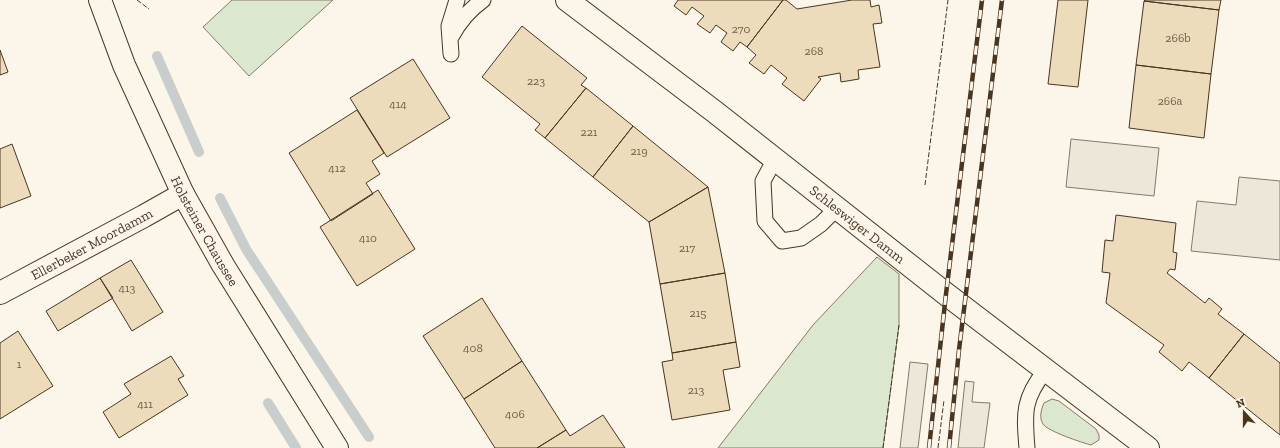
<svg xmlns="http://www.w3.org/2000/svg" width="1280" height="448" viewBox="0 0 1280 448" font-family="'Zilla Slab',serif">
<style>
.green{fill:#dce7d0;stroke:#887966}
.parking{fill:#ede7d9;stroke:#887966}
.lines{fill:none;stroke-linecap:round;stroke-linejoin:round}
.stream{stroke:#c9cecd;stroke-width:10}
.building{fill:#ecdcbc;stroke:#4a3520}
.service-casing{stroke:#4a3520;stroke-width:17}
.minor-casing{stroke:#4a3520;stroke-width:24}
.primary-casing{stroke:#4a3520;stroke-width:24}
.service{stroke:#fbf6e9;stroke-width:15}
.minor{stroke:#fbf6e9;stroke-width:22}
.primary{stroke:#fbf6e9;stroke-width:22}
.rail-casing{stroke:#4a3520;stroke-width:4.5}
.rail{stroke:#fbf6e9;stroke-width:3;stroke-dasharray:9;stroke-linecap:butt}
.fence{stroke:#4a3520;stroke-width:1;stroke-dasharray:5 2;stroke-linecap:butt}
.labels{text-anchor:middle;stroke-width:3;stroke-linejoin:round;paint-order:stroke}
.number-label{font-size:12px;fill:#725f47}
.street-label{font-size:14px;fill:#4a3520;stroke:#fbf6e9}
</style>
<rect width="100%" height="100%" fill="#fbf6e9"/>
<path class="green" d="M232,0H333L249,76L203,27Z
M877,257L899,274V325L883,448H718L813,325Z
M1052,399L1059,401L1096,429L1099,435V440L1091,445C1083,443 1047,431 1043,424C1039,418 1041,410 1044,403Z"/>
<path class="parking" d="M1071,139L1159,148L1154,196L1066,187Z
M1239,177L1280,181V260L1191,251L1197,201L1236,205Z
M910,362L928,364L918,448H900Z
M965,381L974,382L972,402L990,403L984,448H958Z"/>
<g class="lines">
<path class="stream" d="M157,56L199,152
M220,198L246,249L369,437
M268,403L296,448"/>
</g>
<path class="building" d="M678,0H783L747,47L740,42L733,51L721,42L727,33L716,25L710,33L697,24L704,16L692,7L686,15L674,6Z
M783,0H786L797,9L852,0H870L871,7L879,5L882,23L873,24L880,67L858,70L859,79L841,82L840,73L818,77L821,79L804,101L782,84L787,78L771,65L764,74L749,63L756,55L747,47Z
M1058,0H1088L1078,87L1048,84Z
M1145,0H1221L1219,10L1144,1Z
M1144,1L1219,10L1211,74L1136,65Z
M522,26L587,78L581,85L586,88L545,138L535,130L540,124L482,77Z
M0,50L8,72L0,75Z
M413,59L450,118L387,157L350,98Z
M1136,65L1211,74L1204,138L1129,128Z
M586,88L633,126L593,177L545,138Z
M357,110L384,153L372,161L380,174L366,183L373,194L331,221L289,153Z
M633,126L708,187L649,222L593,177Z
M12,144L31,196L0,208V149Z
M708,187L725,273L660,284L649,222Z
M378,190L415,249L357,286L320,227Z
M1116,215L1176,223L1173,252L1177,253L1175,270L1170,269L1167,273L1205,303L1209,298L1215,303L1222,309L1218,314L1244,334L1209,378L1189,362L1182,371L1159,352L1164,345L1106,303L1110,273L1102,272L1105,240L1113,241Z
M131,260L163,312L132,331L100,278Z
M725,273L736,342L672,353L660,284Z
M100,278L113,298L58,331L46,311Z
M482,298L522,361L464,399L423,336Z
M18,331L53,386L0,419V343Z
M1244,334L1280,363V435L1209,378Z
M736,342L740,367L723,370L730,410L672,420L662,362L673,360L672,353Z
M171,356L184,376L178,379L188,395L119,438L103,412L131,394L124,384Z
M522,361L566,430L537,448H495L464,399Z
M603,415L625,448H537L566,430L570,436Z"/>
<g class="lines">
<g class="service-casing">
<path id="service" d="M451,37C459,22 469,10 483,0
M451,54L449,26L457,0
M775,159L763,181L765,221L782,241L801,238L821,224L837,208
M1027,448C1024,413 1023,398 1046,370"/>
</g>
<g class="minor-casing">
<g id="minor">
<path id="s1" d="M567,0L715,112L946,294L1148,448"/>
<path id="s2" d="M0,293L144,216L183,194"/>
</g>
</g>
<g class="primary-casing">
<g id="primary">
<path id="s3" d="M100,0L124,65L183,194L223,265L337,448"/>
</g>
</g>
<use href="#service" class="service"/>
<use href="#minor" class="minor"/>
<use href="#primary" class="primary"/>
<g class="rail-casing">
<path id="rail" d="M929,448L946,294L982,0
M949,448L959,350L1002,0"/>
</g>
<use href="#rail" class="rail"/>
<path class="fence" d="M137,0L149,9
M925,185L948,0
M883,448L899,325
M938,448L944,400"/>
</g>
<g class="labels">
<g class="number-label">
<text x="741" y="33">270</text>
<text x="1178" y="42">266b</text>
<text x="814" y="55">268</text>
<text x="536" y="85">223</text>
<text x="1170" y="105">266a</text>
<text x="398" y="108">414</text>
<text x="589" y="136">221</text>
<text x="639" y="155">219</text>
<text x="337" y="172">412</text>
<text x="368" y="242">410</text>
<text x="687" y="252">217</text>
<text x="127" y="292">413</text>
<text x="698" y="317">215</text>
<text x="473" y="352">408</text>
<text x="19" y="368">1</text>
<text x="696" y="394">213</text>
<text x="145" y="408">411</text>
<text x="515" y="418">406</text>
</g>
<g class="street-label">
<text dy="5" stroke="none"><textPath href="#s1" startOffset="367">Schleswiger Damm</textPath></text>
<text dy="5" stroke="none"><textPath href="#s3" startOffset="254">Holsteiner Chaussee</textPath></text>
<text dy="5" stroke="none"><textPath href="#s2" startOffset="104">Ellerbeker Moordamm</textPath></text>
</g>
</g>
<g transform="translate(1244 412) rotate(339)" stroke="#fbf6e9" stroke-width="3" paint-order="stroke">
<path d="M0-3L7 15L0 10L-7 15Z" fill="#4a3520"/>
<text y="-6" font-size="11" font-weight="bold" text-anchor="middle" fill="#4a3520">N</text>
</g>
</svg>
